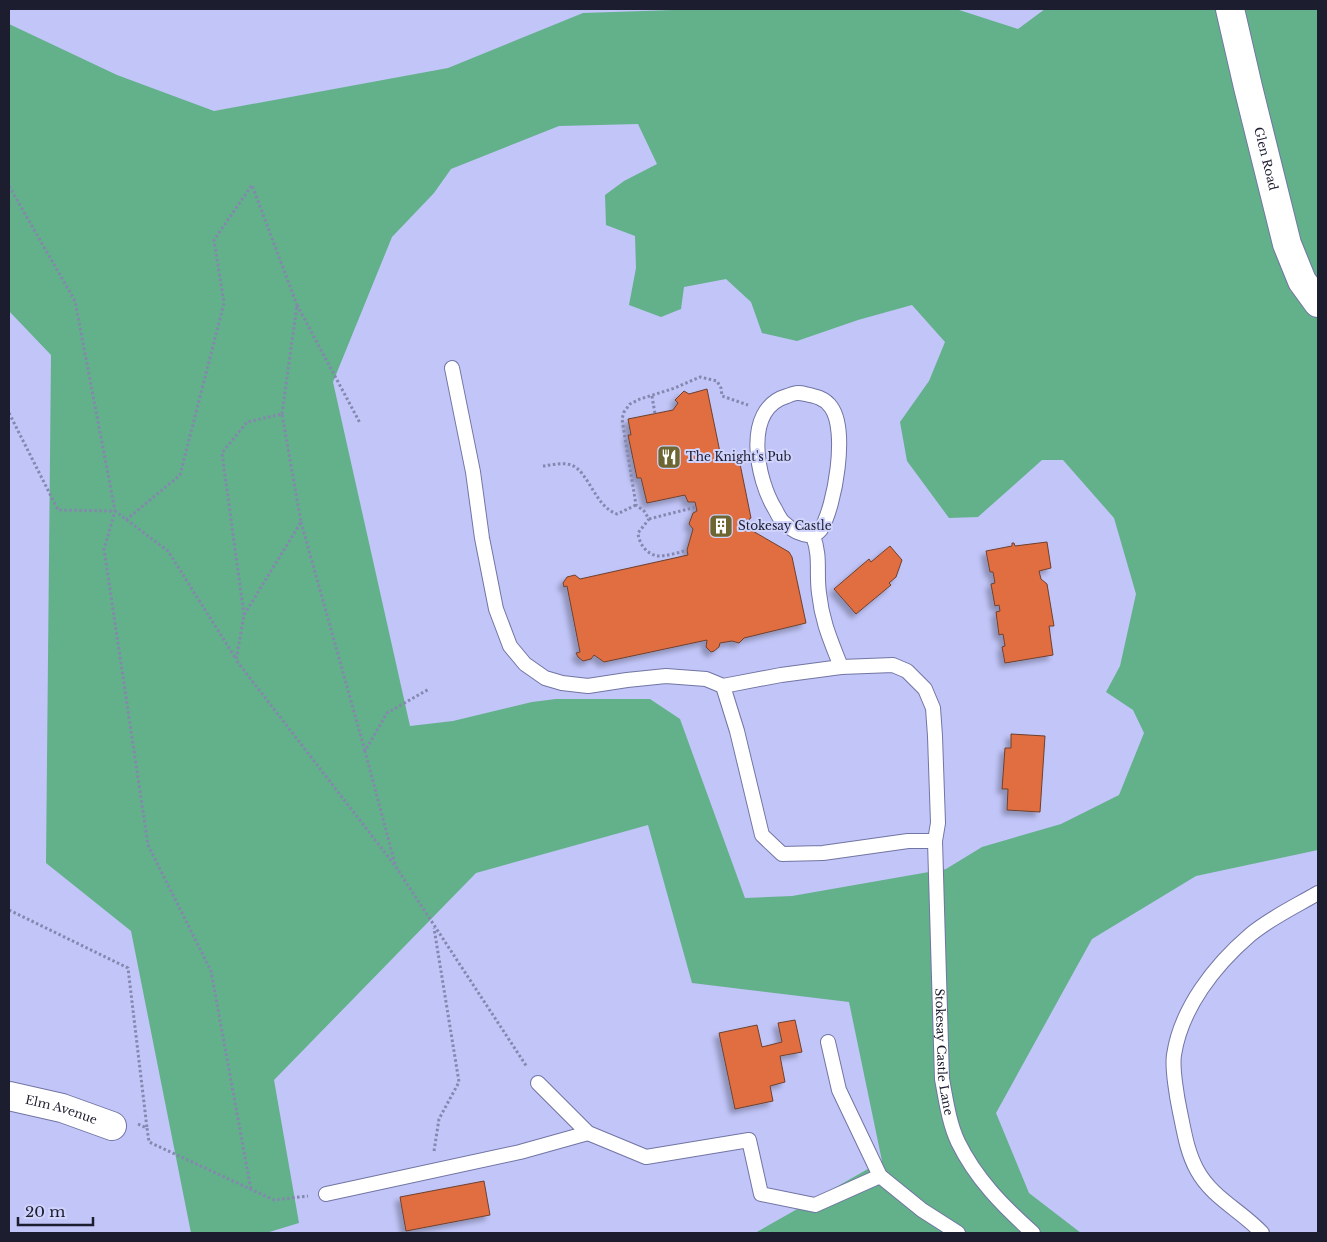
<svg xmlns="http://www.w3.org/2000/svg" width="1327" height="1242" viewBox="0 0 1327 1242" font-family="'Libre Baskerville',serif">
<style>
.green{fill:#62b18a;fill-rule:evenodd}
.building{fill:#e06e41;stroke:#6e402f;filter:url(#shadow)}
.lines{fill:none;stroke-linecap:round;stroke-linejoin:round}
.service-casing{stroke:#7275a3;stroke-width:16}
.minor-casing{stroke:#7275a3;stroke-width:30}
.path{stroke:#8487ae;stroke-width:3;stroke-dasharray:2.5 2.5;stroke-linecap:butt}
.service{stroke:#fff;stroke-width:14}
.minor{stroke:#fff;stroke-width:28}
.labels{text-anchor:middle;stroke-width:4;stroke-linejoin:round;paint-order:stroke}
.street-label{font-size:12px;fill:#1c1d2f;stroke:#d0d3fc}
.poi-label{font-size:12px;fill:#1c1d2f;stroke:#d0d3fc;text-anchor:start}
</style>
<defs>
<filter id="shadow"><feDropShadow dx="-4.5" dy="4.5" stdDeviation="2.5" flood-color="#0004"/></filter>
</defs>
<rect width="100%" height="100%" fill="#c1c5f8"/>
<path class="green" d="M703,9H956L1018,29L1045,9H1318V850L1196,876L1092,939L996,1113L1029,1193L1081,1233H755L882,1161L849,1002L692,983L648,825L476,873L274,1080L299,1223L266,1233H191L131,931L46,863L51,355L9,311V24L117,75L214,111L448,68L583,13ZM638,124L657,164L624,181L605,195L606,225L635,236L636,268L629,305L661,317L681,309L684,287L726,279L751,302L762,333L797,341L858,320L912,305L945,342L929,381L900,422L907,461L949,518L978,517L1042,460H1063L1114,518L1136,594L1120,666L1106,692L1133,710L1144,733L1119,795L1061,824L982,847L946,869L792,896L745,898L680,719L650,699H556L532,702L453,721L410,726L333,382L392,237L434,193L451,169L559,126Z"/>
<path class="building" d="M707,389L721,457L738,454L751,518L749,519L751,530L789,552L792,557L806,623L744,638L739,643L732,641L720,643L719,647L714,651L711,652L706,647L707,640L604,662L594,655L591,659L583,661L578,657L576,653L580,652L567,586L564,587L563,583L567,577L575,575L580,579L688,555L687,550L693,529L689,524L693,513L697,511L695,502H688L685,495L647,503L641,478H637L628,435H631L628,419L673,410L678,403L675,400L684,391L689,394Z
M1047,542L1051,568L1039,571L1041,579L1047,584L1054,626H1049L1053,655L1005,663L1002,647L1005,646L1003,634L999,635L996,612L1000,611L999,605L995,606L991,584L995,583L993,572H990L986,551L1012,546V543H1014L1015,546Z
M890,546L902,560L896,577L889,583L891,585L856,614L834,589L869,559L871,562Z
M1011,734L1045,736L1040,812L1007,810L1008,789H1002L1005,748H1011Z
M795,1020L802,1052L780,1056L785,1082L770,1086L773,1101L735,1109L719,1033L757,1025L762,1047L782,1042L778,1023Z
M484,1181L490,1215L406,1231L400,1197Z"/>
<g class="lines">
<g class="service-casing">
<g id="service">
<path id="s1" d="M452,368L473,472L482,538L496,609L510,646L525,664L545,678L562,683L588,686L627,680L666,676L706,679L723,686L781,675L841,667L893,665L907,671L925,689L933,708L935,736L938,823L935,841L942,1079C946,1100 949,1123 958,1142C976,1179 1003,1206 1033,1233"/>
<path d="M813,536C802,535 791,530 783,522C780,519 777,513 775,509C757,480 742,409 787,396C794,393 798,392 805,394C815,396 825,398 831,407C848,430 835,506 821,529C819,532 816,534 813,536C821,557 816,572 819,593C822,622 831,641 841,667"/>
<path d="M723,686L737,731L762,835L782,854L823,853L908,841H935"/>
<path d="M828,1042L839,1090L880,1176L922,1210L958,1233"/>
<path d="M538,1083L588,1133L646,1157L749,1140L761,1194L815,1205L880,1176"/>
<path d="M326,1194L520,1152L588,1133"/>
<path d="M1262,1233C1242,1211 1212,1198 1197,1170C1187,1152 1184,1131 1180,1112C1177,1098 1172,1068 1174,1055C1181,1008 1215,965 1250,935C1270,918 1296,906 1318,893"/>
</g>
</g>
<g class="minor-casing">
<g id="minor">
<path id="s2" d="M1230,9L1248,87L1287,244L1302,281L1318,303"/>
<path id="s3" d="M9,1096L62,1108L112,1126"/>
</g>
</g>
<path class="path" d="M9,186L75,301L115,511L104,549L148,845L211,971L251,1190
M652,396L655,414
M9,413L58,510L115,511L168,551L236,659
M282,414L297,305L360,423
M543,466C552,465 563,462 571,465C588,470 595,507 617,514L636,505
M649,519L696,507
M126,520L180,475L224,303L214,240L252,185L297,305
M301,522L365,751
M684,551C677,553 667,556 659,556C647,555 639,544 638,533L649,519L644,511L636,505L622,419L624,412L630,404L640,399L675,388L700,377L717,381L721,388L722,396L748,405
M244,615L222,453L247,422L282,414L301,522L244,615L236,660L396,867L527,1067
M395,864L365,751L387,713L429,689
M9,910L128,968L147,1128
M138,1124L147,1128L149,1142L274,1200L308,1196
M434,1151L439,1119L459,1082L434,928"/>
<use href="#service" class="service"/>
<use href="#minor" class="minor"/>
</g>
<defs>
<g id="restaurant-square" transform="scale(1.25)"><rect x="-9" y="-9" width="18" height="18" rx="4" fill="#6d6532" stroke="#d0d3fc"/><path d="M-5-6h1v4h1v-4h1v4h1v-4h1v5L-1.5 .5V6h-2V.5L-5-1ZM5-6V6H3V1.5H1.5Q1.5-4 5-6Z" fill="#fff"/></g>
<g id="building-square" transform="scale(1.25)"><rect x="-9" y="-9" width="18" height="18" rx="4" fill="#6d6532" stroke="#d0d3fc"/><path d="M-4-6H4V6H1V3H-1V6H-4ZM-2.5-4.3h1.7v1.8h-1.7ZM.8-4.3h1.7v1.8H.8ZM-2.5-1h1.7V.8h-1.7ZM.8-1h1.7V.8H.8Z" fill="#fff"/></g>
</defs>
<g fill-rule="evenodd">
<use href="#restaurant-square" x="669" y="457"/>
<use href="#building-square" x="721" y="526"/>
</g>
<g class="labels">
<g class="street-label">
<text dy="4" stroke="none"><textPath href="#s2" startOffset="154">Glen Road</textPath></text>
<text dy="4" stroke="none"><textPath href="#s1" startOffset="1091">Stokesay Castle Lane</textPath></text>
<text dy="4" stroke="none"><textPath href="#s3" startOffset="54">Elm Avenue</textPath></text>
</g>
<g class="poi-label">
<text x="686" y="461">The Knight's Pub</text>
<text x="738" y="530">Stokesay Castle</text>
</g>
</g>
<rect width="1327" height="1242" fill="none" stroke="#1c1d2f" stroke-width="20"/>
<path d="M18 1217v8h75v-8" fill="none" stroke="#1c1d2f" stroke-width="2.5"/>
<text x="25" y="1217" font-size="15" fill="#1c1d2f" stroke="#d0d3fc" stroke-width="4" paint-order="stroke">20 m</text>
</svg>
